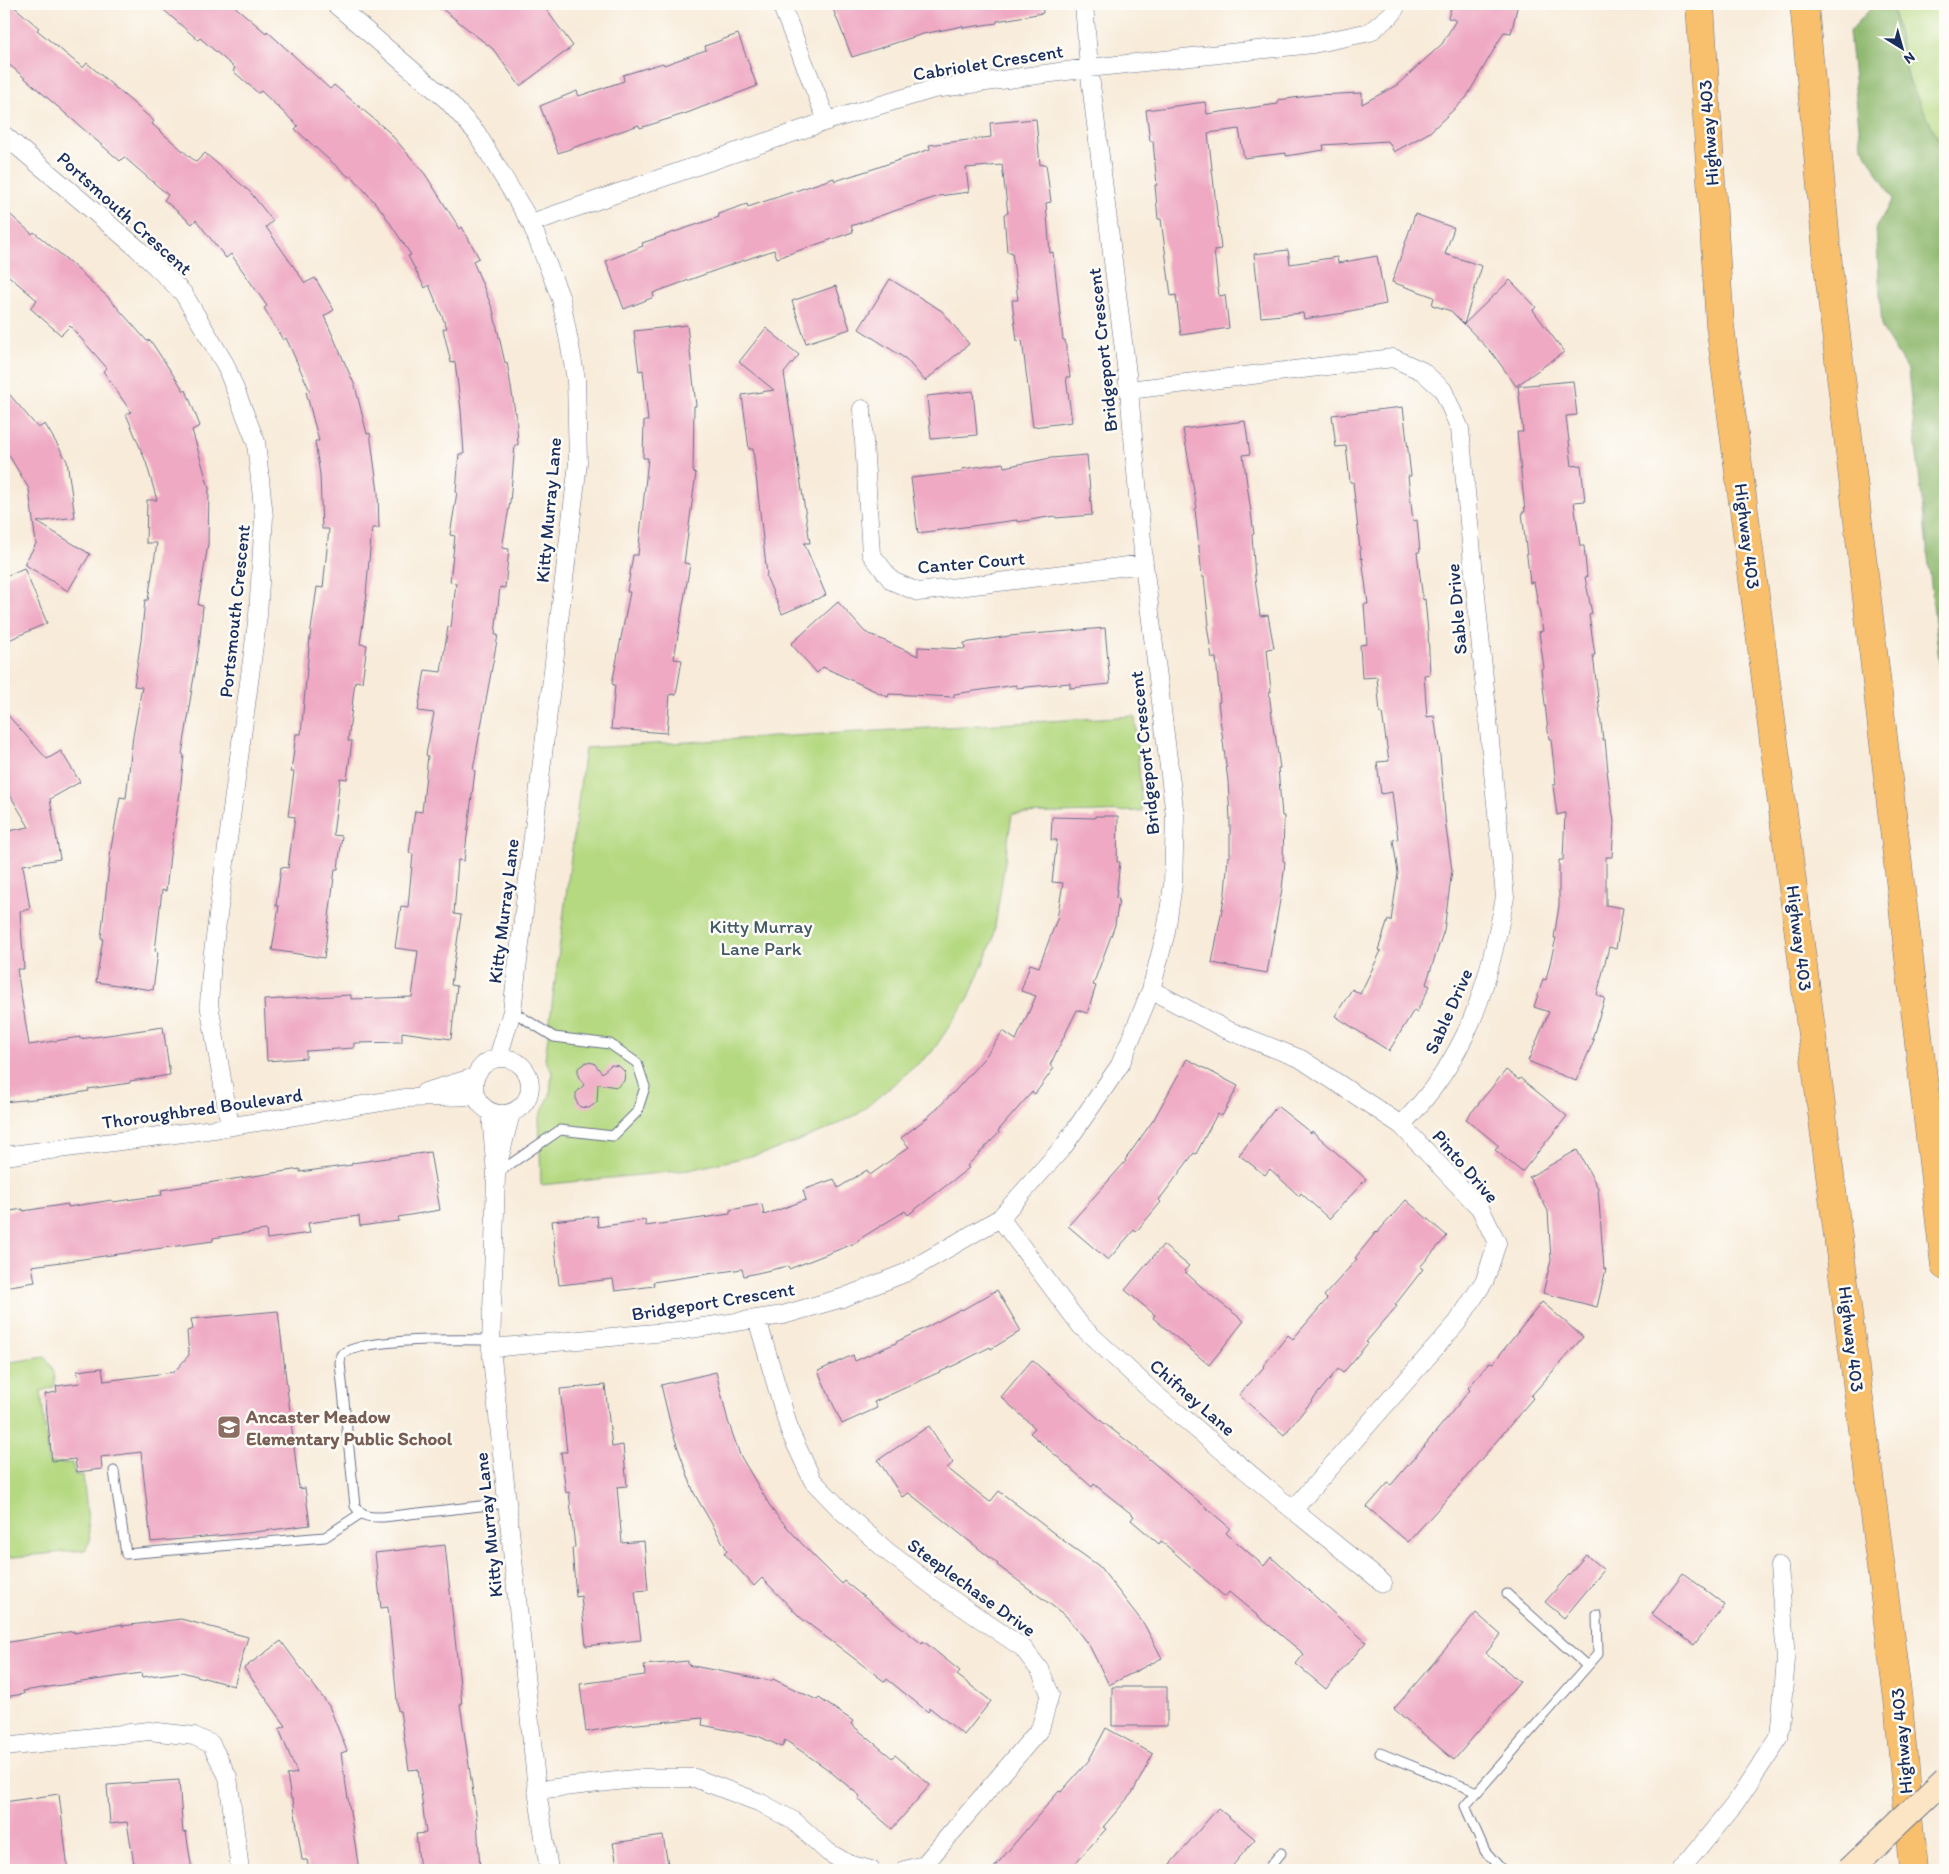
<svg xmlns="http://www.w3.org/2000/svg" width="1949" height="1874" viewBox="0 0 1949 1874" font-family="Itim,sans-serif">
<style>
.green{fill:#b5d981;stroke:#688470}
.forest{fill:#90b96f;stroke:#567466}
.building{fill:#efa9c3}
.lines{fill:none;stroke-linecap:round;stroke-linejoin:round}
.lane-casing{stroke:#687189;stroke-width:11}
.street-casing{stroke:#687189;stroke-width:19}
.highway-casing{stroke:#687189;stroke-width:29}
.lane{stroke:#fff;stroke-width:9}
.street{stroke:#fff;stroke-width:18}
.highway{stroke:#f8bf6c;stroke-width:28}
.secondary-bridge-casing{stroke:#687189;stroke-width:26;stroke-linecap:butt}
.secondary-bridge{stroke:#fce5c4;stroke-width:24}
.labels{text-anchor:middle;stroke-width:5;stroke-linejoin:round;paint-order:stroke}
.street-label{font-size:19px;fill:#1b2f5e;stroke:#fdfcf7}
.park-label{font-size:19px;fill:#425a67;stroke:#fdfcf7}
.education-label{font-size:19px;font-weight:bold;fill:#785e54;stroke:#fdfcf7;text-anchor:start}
</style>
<rect width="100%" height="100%" fill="#fdfcf7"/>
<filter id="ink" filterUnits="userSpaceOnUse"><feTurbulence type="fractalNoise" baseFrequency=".02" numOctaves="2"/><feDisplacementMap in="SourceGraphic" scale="10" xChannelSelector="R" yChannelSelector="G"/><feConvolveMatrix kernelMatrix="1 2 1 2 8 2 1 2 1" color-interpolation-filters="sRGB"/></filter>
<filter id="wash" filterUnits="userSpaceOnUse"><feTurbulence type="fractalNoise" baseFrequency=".0096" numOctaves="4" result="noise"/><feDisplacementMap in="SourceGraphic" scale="20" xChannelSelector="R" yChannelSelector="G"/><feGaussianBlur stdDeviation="1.12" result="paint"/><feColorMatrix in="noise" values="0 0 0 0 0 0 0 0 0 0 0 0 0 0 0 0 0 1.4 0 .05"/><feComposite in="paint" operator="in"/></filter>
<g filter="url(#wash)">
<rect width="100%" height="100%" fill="#f8ebd9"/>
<path class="green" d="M1892,4H1945V153L1909,81Z
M1135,716L1142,811L1012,814L993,940L969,997L932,1052L858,1114L826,1130L769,1152L689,1170L541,1185L539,1117L550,1095L552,1072L545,1059L585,748Z
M45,1357C52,1367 57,1374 54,1387L41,1391L49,1463H72L75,1475H83L90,1541L85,1550L4,1558V1363Z"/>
<path class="forest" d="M1875,4H1892L1909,81L1945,153V715L1908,371L1882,329L1876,227L1893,199L1861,145L1849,32Z"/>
<g id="blocks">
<path class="building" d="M4,4H11L39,28L37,30L83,68L87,63L154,121L152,124L196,162L205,153L250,192L273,221L266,227L305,283L315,278L334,310L324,316L355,386L367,434L370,433L378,492L379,528H372L366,594H367L360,644L367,645L362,682L355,681L348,741H352L347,779L340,778L333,835L342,836L338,869H335L324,958L272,950L279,906H276L281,867L288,868L295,817L288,816L294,772H291L296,734H301L310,637L317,587L323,588L329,529H322L320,475L315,441H319L306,392L310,391L286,338L283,340L264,308L267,306L231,254L226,258L196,220L192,224L164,200L168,195L124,157L120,161L4,60Z
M157,4H232L266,33L267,31L330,89L334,85L389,132L425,174L460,229L462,227L479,258L473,261L493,310L505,363L507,362L515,412H516L518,445H515L510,502L502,548L509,549L505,588L500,587L495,635H498L473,770L475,771L464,861L458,860L454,914L461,915L451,985L457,986L451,1039L402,1032V1042L354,1043V1048L306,1051V1058L267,1061L264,1000L351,995V999L412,997L418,951L395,948L401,906L408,907L413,854L409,853L415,811L422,812L428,756L426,755L434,713L418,711L425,670L441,672L448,627L451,628L456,583L450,582L455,536L450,535L457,492H456L459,454H464L461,410L455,362L451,363L443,329L447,328L429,285L425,288L408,256L411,255L382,211L351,175L349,177L327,158L295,129L298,126L261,91L258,93L233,71L235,68L200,38L198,40Z
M436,4H542L573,46L520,86L493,49Z
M831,4H1042L1043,13L997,21V23L963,28V26L923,34L852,57Z
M1452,4H1518L1511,33L1504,32L1466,98L1430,132L1394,152L1388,141L1323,145L1324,150L1286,156V153L1244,158L1239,129L1208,133L1221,249L1214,250L1219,296L1225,295L1229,328L1181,335L1176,295L1171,296L1161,219H1158L1155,185H1157L1153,141H1150L1146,110L1205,102L1207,114L1278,104V100L1315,95L1362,93V104L1397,85L1442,44L1456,20L1448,18Z
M738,34L757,86L687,113L640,128L639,125L558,153L540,106L577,91L579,96L624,81L623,75L663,63L664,65L706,50L705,46Z
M1036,119L1040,165L1046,164L1051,202L1046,203L1050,253L1053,252L1063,340H1065L1070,377H1066L1072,422L1033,427L1022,340L1017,341L1012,300H1018L1012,252H1007L1004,214L1008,213L1002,165L966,168L969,192L939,196L891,212L851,226L853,232L777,258L774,250L736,263L653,293L654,297L624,309L606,261L643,246L642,243L719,217L718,214L747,204L748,207L834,178L835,181L876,168L930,149L929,145L991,137L990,123Z
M4,209L32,234L34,232L65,258L108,297L147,341L150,340L184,391L186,390L200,426L192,430L209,488L208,544L198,605L203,606L199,646L189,707H190L182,754L184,755L180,793L170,855L166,891L162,890L155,951L158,952L153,990L96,982L103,938H101L111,848L120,797L126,798L133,736L142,687L134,686L141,640L145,600H148L157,543H146L147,500H157L146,462L126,414L131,412L103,371L107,368L70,326L61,335L30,308L37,300L4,272Z
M1415,214L1454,228L1445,254L1482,266L1464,324L1451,311L1432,305L1434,297L1392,282Z
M1288,250L1290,264L1337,257L1338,263L1377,256L1386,304L1345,312V313L1304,319L1303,313L1261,317L1254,254Z
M890,279L942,311L969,344L925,381L906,359L859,329Z
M1510,280L1536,307L1533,310L1564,352L1516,386L1493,354L1464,324Z
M836,286L850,329L806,343L792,301Z
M687,325L696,406H694L693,472L696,473L684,563L690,564L674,659L682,660L676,695L670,694L667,733L611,729L615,685L612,684L630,592H627L633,555H638L648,458H643L644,421H648L643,370L639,371L634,331Z
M766,328L799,355L784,373L810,543H804L826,595L782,614L766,576L767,575L753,449H749L742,395L774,390L739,362Z
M1573,381L1577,415L1566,416L1572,466L1581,465L1585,501L1574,502L1580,546H1584L1587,577H1585L1592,614L1589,615L1595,655H1593L1603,740H1605L1608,771H1607L1614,822L1612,857H1606V905L1623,908L1616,949L1609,947L1597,995L1605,998L1592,1039L1594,1040L1576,1081L1528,1061L1549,1012L1534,1007L1543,979L1546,980L1556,938H1554L1559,906V860H1563L1565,813L1557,815L1553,785H1556L1551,739H1549L1541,669L1544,668L1539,632L1543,631L1534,582L1530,583L1522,512H1525L1517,432H1523L1518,386Z
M4,388L38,428L45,424L67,461L75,517L37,522L90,554L68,591L24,564L36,544L29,489L4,447Z
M973,391L977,435L931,439L927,396Z
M1403,407L1411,476H1408L1413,521L1417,520L1420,552H1417L1423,600L1425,599L1428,632L1430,674L1424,675L1427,717L1434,716L1440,755L1446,828L1452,870L1444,930L1426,984L1430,986L1417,1012L1414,1010L1389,1051L1335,1016L1352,989L1360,994L1381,951L1378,950L1388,920L1391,921L1398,873L1393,840L1398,839L1392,792L1381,794L1377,762L1389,761L1382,713L1380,714L1377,677L1362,678L1360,645L1367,644L1364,604H1368L1362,558L1361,559L1353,482H1350L1346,446L1336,447L1332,415Z
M1245,421L1250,454L1243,455L1254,534L1252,535L1255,578L1260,616L1268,615L1274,648L1267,649L1271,692H1269L1274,734H1275L1280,768H1278L1282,816H1284L1283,861L1285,862L1282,889L1267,973L1212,963L1225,893L1228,856H1230V820L1228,781L1218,702H1220L1216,658H1212L1207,625H1209L1204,577H1202L1195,509L1197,508L1183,429Z
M1087,455L1092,515L1056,518L1055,516L1017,522V520L918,533L911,478L963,472L962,469L1003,463L1004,467L1051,458Z
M24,568L47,623L9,640L4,628V577Z
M838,602L865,632L918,656V647L965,649L964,643L1009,636L1105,628L1110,684L1070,688V683L1016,688V685L954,694V697L889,694L888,697L823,667L817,673L791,644Z
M4,711L47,759L61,751L80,782L50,799L60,859L23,865L30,909L20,911L24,969H17L29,1045L80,1037V1039L163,1027L170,1075L130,1081V1083L88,1089L89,1091L54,1097L4,1102V832L29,827L4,785Z
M1095,816H1118L1117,862H1120L1116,898L1119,899L1115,925L1093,985L1096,986L1087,1013L1077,1010L1050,1065L1054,1068L1035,1094L1032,1092L998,1131L999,1133L967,1166L969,1168L908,1215L905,1211L858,1240V1242L789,1269L788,1266L744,1276L742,1269L653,1282L654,1286L615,1291L613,1279L559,1285L552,1221L597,1216L598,1227L645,1220L646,1226L730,1214V1210L762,1204L764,1215L806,1200L803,1190L834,1179L838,1188L867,1170L870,1175L909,1147L901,1138L928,1117L955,1091L985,1057L1003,1031L1016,1040L1036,996L1021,991L1030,964L1039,967L1057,919L1063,883L1052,882L1057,840H1051L1052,817L1095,818Z
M1187,1059L1238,1086L1222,1116L1217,1114L1196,1154L1194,1153L1159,1200L1161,1202L1136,1232L1134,1230L1108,1260L1068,1226L1126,1161L1125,1160L1154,1119Z
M586,1062L594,1063L602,1073L611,1065L619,1066L625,1072L624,1081L617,1087L598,1084L597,1102L589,1108L580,1107L576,1101V1093L584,1085L578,1076V1068Z
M1506,1070L1519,1080L1520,1078L1567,1116L1522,1172L1495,1150L1499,1146L1466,1119Z
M1277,1106L1311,1133L1312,1131L1366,1179L1329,1219L1301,1193L1299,1196L1270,1169L1265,1175L1239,1155Z
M1577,1150L1598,1188L1604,1269H1606L1597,1307L1543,1293L1551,1260L1548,1211L1529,1177Z
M430,1152L440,1210L398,1217L399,1221L360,1226L359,1216L308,1223L310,1233L267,1239L266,1230L213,1238V1241L32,1266L35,1282L4,1287V1212L23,1209V1211L68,1204V1207L112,1200L113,1202L162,1195L161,1190L300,1169V1172L352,1165V1163Z
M1406,1200L1447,1236L1420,1267L1423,1269L1395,1305L1397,1306L1366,1342L1368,1343L1343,1373L1338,1369L1284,1435L1239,1395L1264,1367L1263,1366L1288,1335L1293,1339L1327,1299L1324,1296L1357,1259L1355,1258L1376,1232L1377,1233Z
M1163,1245L1189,1266L1184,1271L1213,1297L1244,1321L1209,1365L1153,1318L1155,1315L1125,1290Z
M997,1290L1021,1331L991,1349L990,1347L957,1364L874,1402L877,1408L842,1424L818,1371L853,1355L855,1361L896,1343V1342L925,1328L961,1309L962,1310Z
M1542,1302L1583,1337L1531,1396L1533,1398L1456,1489L1408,1542L1367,1507L1388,1483L1391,1485L1420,1451L1470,1390L1468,1388L1490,1362L1493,1363Z
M278,1311L299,1489L305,1488L310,1525L247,1533L151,1542L141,1452L101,1457L102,1469L77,1472L75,1459L52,1461L45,1394L57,1392L56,1386L80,1383L77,1371L102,1368L104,1381L174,1372L189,1355L187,1331L193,1329L191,1319Z
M1032,1360L1100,1420L1135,1447L1230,1528L1226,1533L1264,1566L1271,1557L1366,1642L1326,1689L1296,1664L1304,1654L1229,1592L1225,1597L1161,1541L1159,1544L1131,1520L1134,1516L1094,1484L1092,1487L1030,1433L1035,1428L1001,1397Z
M716,1372L728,1421L740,1455L773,1511L802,1544L842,1584L844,1581L922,1644L923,1641L960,1671L957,1675L991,1701L964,1735L930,1708L928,1712L887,1679L885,1682L801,1618L762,1578L754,1586L724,1553L727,1550L694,1493L672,1431L661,1385Z
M605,1385L612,1447L623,1445L627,1486L617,1487L622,1543L644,1541L648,1590L635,1591L641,1640L586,1646L581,1596L576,1597L572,1548L575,1547L569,1492L566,1493L561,1452H567L560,1389Z
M929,1426L953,1463L947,1468L990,1502L999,1491L1068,1544L1099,1566L1144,1624L1162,1658L1109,1685L1090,1647L1066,1616L997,1565L998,1564L909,1493L902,1497L878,1460Z
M445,1545L462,1704H460L477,1820L480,1870H420L416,1834L426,1833L418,1769L409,1770L400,1711H398L388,1607L381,1608L375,1553Z
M1586,1555L1604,1570L1564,1618L1545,1602Z
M1683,1573L1725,1605L1694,1645L1652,1614Z
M1476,1613L1501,1635L1486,1653L1520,1682L1454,1760L1394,1709Z
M181,1619L248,1637L234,1686L182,1672L142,1677L141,1673L23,1691L24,1694L4,1697V1643L74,1631V1633L122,1624V1626Z
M281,1641L329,1706L347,1751L341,1753L359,1870H309L307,1860H302L293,1799H291L287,1775L297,1773L279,1729L286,1726L244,1668Z
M688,1661V1665L771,1681L773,1679L817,1700L819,1698L853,1721L851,1724L892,1758L895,1755L930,1785L892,1829L858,1799L860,1796L826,1768L785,1740L782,1747L758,1736L702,1725L703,1718L627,1725L586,1732L580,1684L645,1675L644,1665Z
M1112,1687H1167V1726H1112Z
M1106,1728L1153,1754L1133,1792L1103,1827L1106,1829L1069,1870H992L1059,1791L1061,1792L1089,1760Z
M179,1780L183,1833L186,1832L192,1870H135L127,1822L110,1824L107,1785Z
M59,1794L68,1870H9L5,1841L4,1842V1802Z
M1218,1808L1255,1839L1229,1870H1165Z
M663,1836L669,1870H618L613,1843Z"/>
</g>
</g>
<g filter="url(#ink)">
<use href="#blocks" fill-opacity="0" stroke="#687189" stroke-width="1"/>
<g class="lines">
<g class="lane-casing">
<path id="lane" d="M496,1174L560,1130L613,1136L637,1112L645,1087L637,1063L610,1044L554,1037L512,1011
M491,1340C460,1340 363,1337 341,1355L340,1363L355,1506C363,1518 369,1517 383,1517L507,1503
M114,1471L126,1554L325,1537L360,1514
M1507,1594L1587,1666
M1380,1753L1477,1792
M1267,1870L1281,1853
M1502,1870L1485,1851L1465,1806L1598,1654L1597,1615"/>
</g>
<g class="street-casing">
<path id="street" d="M335,4L447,100L476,132L531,223L561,299L576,379L578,463L512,1011L498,1058
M781,4L827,121
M4,135L137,248L183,293L225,364L256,442L264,517L258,615L212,960L209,1004L230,1126
M531,223L827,121L934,89L1089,68L1313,44L1370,32L1393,13L1397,4
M1129,390L1393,358L1422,371L1443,390L1460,429L1505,897C1488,988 1468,1058 1401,1125
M862,409L871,554L892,581L918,592L1144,564
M1151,990L1225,1029L1301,1059L1401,1125L1480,1208L1497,1243L1485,1280L1457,1323L1293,1510
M474 1086a28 28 0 1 1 56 0a28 28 0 1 1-56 0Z
M425,1092L475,1077
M491,1113L496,1175L491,1348L537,1790L549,1870
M4,1156L214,1129L406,1098L475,1096
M499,1160L511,1113
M1000,1218L1081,1326L1155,1394L1293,1510L1383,1583
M757,1319L790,1432L813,1481L844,1513L888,1552L938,1590L1023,1648L1041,1672L1050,1694L1040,1729L924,1865L905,1870
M491,1348L677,1331L783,1315L842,1298L905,1273L1000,1218L1064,1146L1120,1065L1151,990L1166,932L1173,884L1175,816L1144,564L1129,390L1089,68L1084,4
M4,1747L149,1731L194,1736L211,1744L228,1777L240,1870
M537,1790L643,1778H695L761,1803L794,1821L828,1852L848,1864L871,1870
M1681,1870L1735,1804L1779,1738L1786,1660L1779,1566"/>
</g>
<g class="highway-casing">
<path id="highway" d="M1700,4L1720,325L1898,1700L1913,1870
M1804,4L1829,274L1945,1266"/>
</g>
<use href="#lane" class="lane"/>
<use href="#street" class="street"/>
<use href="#highway" class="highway"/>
<g class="secondary-bridge-casing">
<path id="secondary-bridge" d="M1849,1870L1945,1779"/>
</g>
<use href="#secondary-bridge" class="secondary-bridge"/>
</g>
</g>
<defs>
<g id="school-square" transform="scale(1.25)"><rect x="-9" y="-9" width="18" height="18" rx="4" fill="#8d6e63" stroke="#fdfcf7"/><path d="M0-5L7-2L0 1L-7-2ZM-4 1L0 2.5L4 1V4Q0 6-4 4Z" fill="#fff"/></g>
</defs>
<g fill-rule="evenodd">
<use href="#school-square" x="229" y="1427"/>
</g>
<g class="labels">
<g class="street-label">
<text transform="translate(988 62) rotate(-9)" y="7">Cabriolet Crescent</text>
<text transform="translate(1708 133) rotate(-94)" y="7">Highway 403</text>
<text transform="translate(125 213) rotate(42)" y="7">Portsmouth Crescent</text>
<text transform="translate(1102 350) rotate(-96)" y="7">Bridgeport Crescent</text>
<text transform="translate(548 510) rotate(-85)" y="7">Kitty Murray Lane</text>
<text transform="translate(1748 536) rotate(83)" y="7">Highway 403</text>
<text transform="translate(971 562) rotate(-5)" y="7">Canter Court</text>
<text transform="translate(1456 609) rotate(-95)" y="7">Sable Drive</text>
<text transform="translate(234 611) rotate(-84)" y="7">Portsmouth Crescent</text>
<text transform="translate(1144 753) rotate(-96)" y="7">Bridgeport Crescent</text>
<text transform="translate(503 911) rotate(-83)" y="7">Kitty Murray Lane</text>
<text transform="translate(1800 938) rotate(83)" y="7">Highway 403</text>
<text transform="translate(1448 1011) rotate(-66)" y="7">Sable Drive</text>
<text transform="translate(202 1108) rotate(-8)" y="7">Thoroughbred Boulevard</text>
<text transform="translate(1466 1166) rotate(49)" y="7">Pinto Drive</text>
<text transform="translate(713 1301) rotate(-9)" y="7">Bridgeport Crescent</text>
<text transform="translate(1852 1339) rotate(83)" y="7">Highway 403</text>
<text transform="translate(1193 1397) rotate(41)" y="7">Chifney Lane</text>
<text transform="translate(488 1525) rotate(-96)" y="7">Kitty Murray Lane</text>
<text transform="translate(972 1587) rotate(36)" y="7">Steeplechase Drive</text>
<text transform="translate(1901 1741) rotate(-95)" y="7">Highway 403</text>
</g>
<g class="park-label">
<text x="761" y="933">Kitty Murray<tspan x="761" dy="22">Lane Park</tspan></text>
</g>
<g class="education-label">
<text x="246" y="1423">Ancaster Meadow<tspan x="246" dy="22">Elementary Public School</tspan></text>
</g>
</g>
<rect width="1949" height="1874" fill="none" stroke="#fdfcf7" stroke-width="20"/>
<g transform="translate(1902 48) rotate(143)" stroke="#fdfcf7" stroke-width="4" paint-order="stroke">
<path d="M0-4L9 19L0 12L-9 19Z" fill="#1b2f5e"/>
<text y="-8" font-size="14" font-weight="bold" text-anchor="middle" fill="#1b2f5e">N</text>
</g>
</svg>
